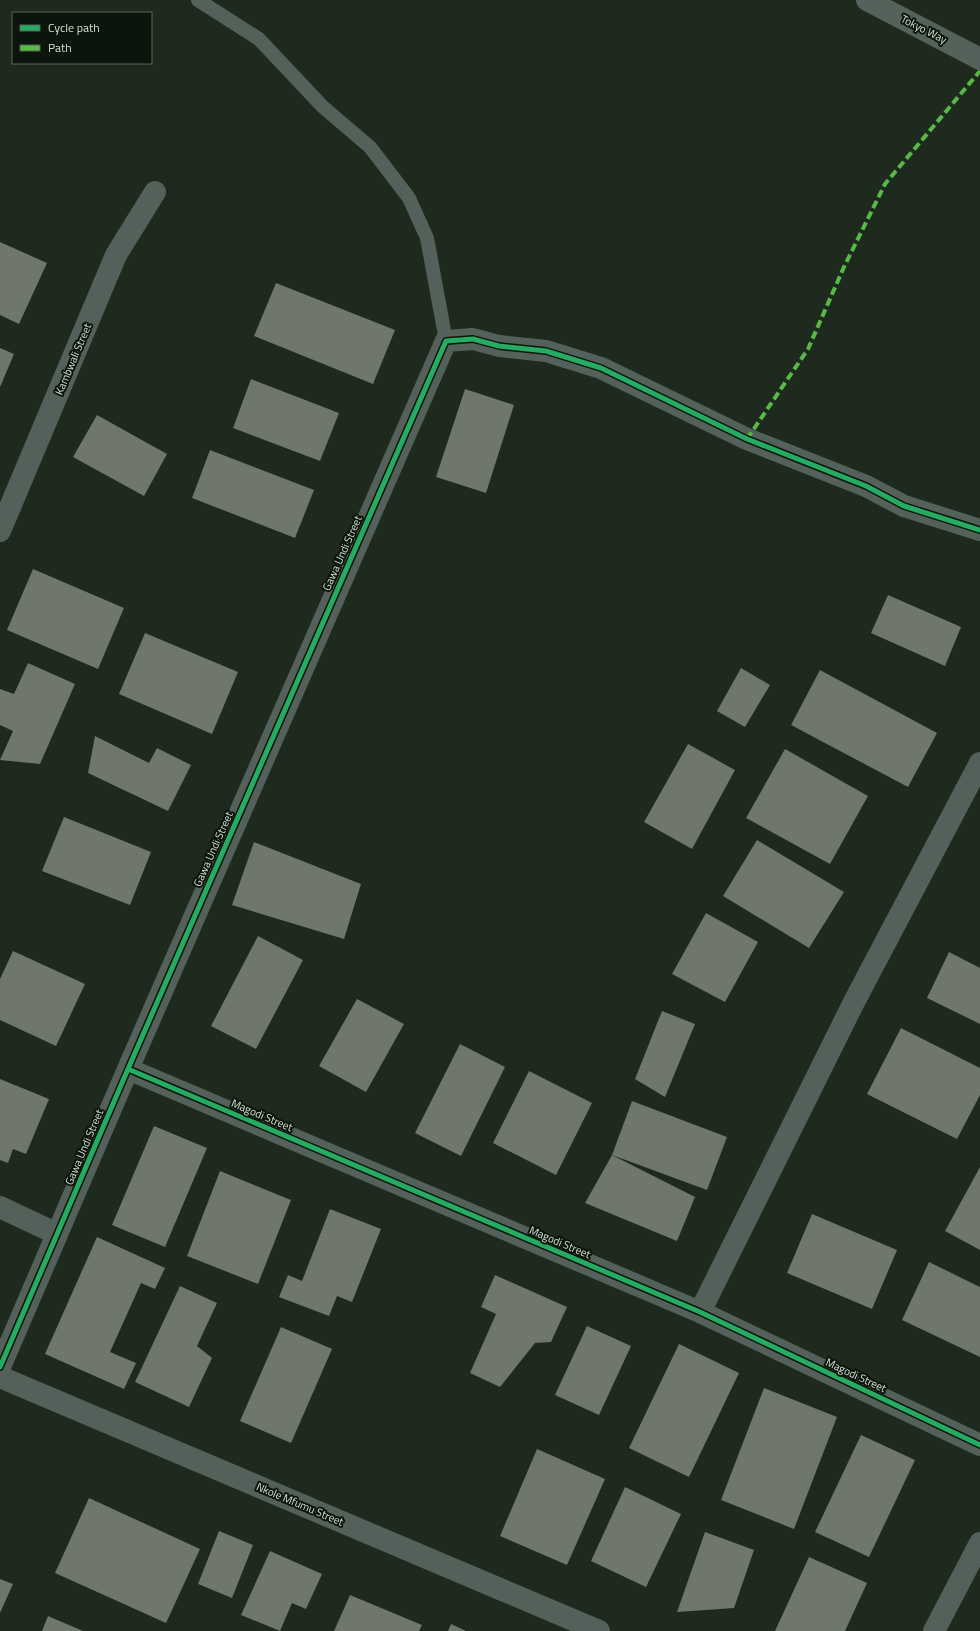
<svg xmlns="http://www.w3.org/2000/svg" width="980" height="1631" viewBox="0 0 980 1631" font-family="'Titillium Web',sans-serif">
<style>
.building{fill:#6f766a}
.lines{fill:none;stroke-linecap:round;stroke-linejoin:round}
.lane{stroke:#54605a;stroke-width:14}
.street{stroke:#54605a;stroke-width:22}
.secondary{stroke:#54625b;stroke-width:22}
.quiet{stroke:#58b947;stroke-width:4;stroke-dasharray:8 4;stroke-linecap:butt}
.cycleway-casing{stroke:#0b150b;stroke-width:8}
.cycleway{stroke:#26ab63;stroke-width:5}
.labels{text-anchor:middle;stroke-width:4;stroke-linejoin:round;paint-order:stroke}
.street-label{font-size:11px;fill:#d2e0d2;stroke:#0b150b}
</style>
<rect width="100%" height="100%" fill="#1e2a1e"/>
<path class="building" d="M0,242L47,263L19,324L0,315Z
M276,283L395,330L373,384L254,336Z
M0,348L14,354L0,387Z
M251,379L339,413L320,461L233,428Z
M465,389L514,405L486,493L436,477Z
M97,415L167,454L144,496L73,457Z
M210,450L314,490L295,538L192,498Z
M33,569L124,608L98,669L7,630Z
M888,595L961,627L945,666L871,633Z
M145,633L238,672L212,734L119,694Z
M28,663L75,684L40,764L0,760L13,731L0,725V689L14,694Z
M741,668L770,685L745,727L717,711Z
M820,670L937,733L908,787L791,725Z
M95,736L149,763L157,748L191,765L168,811L88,773Z
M688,744L735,770L692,849L644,822Z
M785,749L868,796L830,864L746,818Z
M64,817L151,852L130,905L42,871Z
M757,840L844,892L809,948L723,896Z
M254,842L361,884L344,939L232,905Z
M706,913L758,942L725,1002L672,974Z
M258,936L303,960L256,1049L211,1026Z
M13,951L85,984L56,1046L0,1020V979Z
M949,952L980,968V1024L927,998Z
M357,999L404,1024L366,1092L319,1066Z
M662,1011L695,1024L665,1097L635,1079Z
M901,1028L980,1068V1095L957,1139L867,1094Z
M460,1044L505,1067L461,1156L415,1133Z
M529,1071L592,1103L556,1175L493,1143Z
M0,1079L49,1099L26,1154L13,1149L8,1163L0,1160Z
M632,1101L727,1137L707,1190L612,1155Z
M154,1126L207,1148L165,1247L112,1225Z
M612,1155L695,1197L677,1241L585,1203Z
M980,1167V1250L945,1231Z
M220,1171L291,1200L258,1284L187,1256Z
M330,1209L381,1229L352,1302L337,1296L329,1316L279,1297L288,1275L302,1281Z
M812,1214L897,1250L872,1309L787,1273Z
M97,1237L165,1268L155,1289L141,1283L110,1352L136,1363L124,1389L45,1354Z
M929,1262L980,1287V1357L902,1320Z
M495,1275L567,1307L551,1342L535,1343L500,1387L470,1373L496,1314L481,1307Z
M180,1286L217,1303L197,1346L212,1358L189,1407L135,1382Z
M587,1326L631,1346L599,1415L555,1395Z
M281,1327L332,1349L291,1443L240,1421Z
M679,1344L739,1373L689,1477L629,1448Z
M764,1388L837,1417L794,1529L721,1500Z
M861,1435L915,1460L869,1557L815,1532Z
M537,1449L605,1479L567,1565L500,1536Z
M625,1487L681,1514L646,1587L591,1561Z
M89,1498L200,1549L166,1623L55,1573Z
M219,1531L253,1545L232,1598L198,1584Z
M705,1532L754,1550L734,1608L677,1612Z
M270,1551L322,1574L306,1609L292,1603L280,1631L241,1615Z
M809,1557L867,1583L845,1631H775Z
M0,1579L13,1584L0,1613Z
M350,1595L422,1625L419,1631H334Z
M48,1616L83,1631H42Z
M451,1624L466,1631H448Z"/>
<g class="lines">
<path class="lane" d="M198,0L259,39L323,107L370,147L409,198L427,238L446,341"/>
<path class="street" d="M0,531L116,255L155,192
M128,1069L700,1312L980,1445
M0,1207L57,1234
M700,1312L854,1002L980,763
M0,1367L128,1069L446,341L473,339L499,346L546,351L601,368L747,439L866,486L904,506L980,530
M0,1377L599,1631
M934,1631L980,1543"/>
<path class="secondary" d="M867,0L980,59"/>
<path class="quiet" d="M747,439L808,349L844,267L885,184L980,71"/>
<g class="cycleway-casing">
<path id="cycleway" d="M128,1069L700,1312L980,1445
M0,1367L128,1069L446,341L473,339L499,346L546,351L601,368L747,439L866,486L904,506L980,530"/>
</g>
<use href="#cycleway" class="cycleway"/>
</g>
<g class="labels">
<g class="street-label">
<text transform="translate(924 29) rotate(27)" y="4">Tokyo Way</text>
<text transform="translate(73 359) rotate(-67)" y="4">Kambwali Street</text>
<text transform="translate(342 553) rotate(-66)" y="4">Gawa Undi Street</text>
<text transform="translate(213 849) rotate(-66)" y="4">Gawa Undi Street</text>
<text transform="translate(262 1115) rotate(23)" y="4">Magodi Street</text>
<text transform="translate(84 1147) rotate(-67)" y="4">Gawa Undi Street</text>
<text transform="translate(560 1242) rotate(23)" y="4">Magodi Street</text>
<text transform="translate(856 1375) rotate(25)" y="4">Magodi Street</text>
<text transform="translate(300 1504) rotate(23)" y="4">Nkole Mfumu Street</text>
</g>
</g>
<rect x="12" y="12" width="140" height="52" fill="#0b150b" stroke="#5b665b"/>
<rect x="20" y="25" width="20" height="6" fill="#26ab63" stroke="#5b665b"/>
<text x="48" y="32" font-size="12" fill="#d2e0d2">Cycle path</text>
<rect x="20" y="45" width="20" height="6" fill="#58b947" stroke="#5b665b"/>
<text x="48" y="52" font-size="12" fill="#d2e0d2">Path</text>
</svg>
